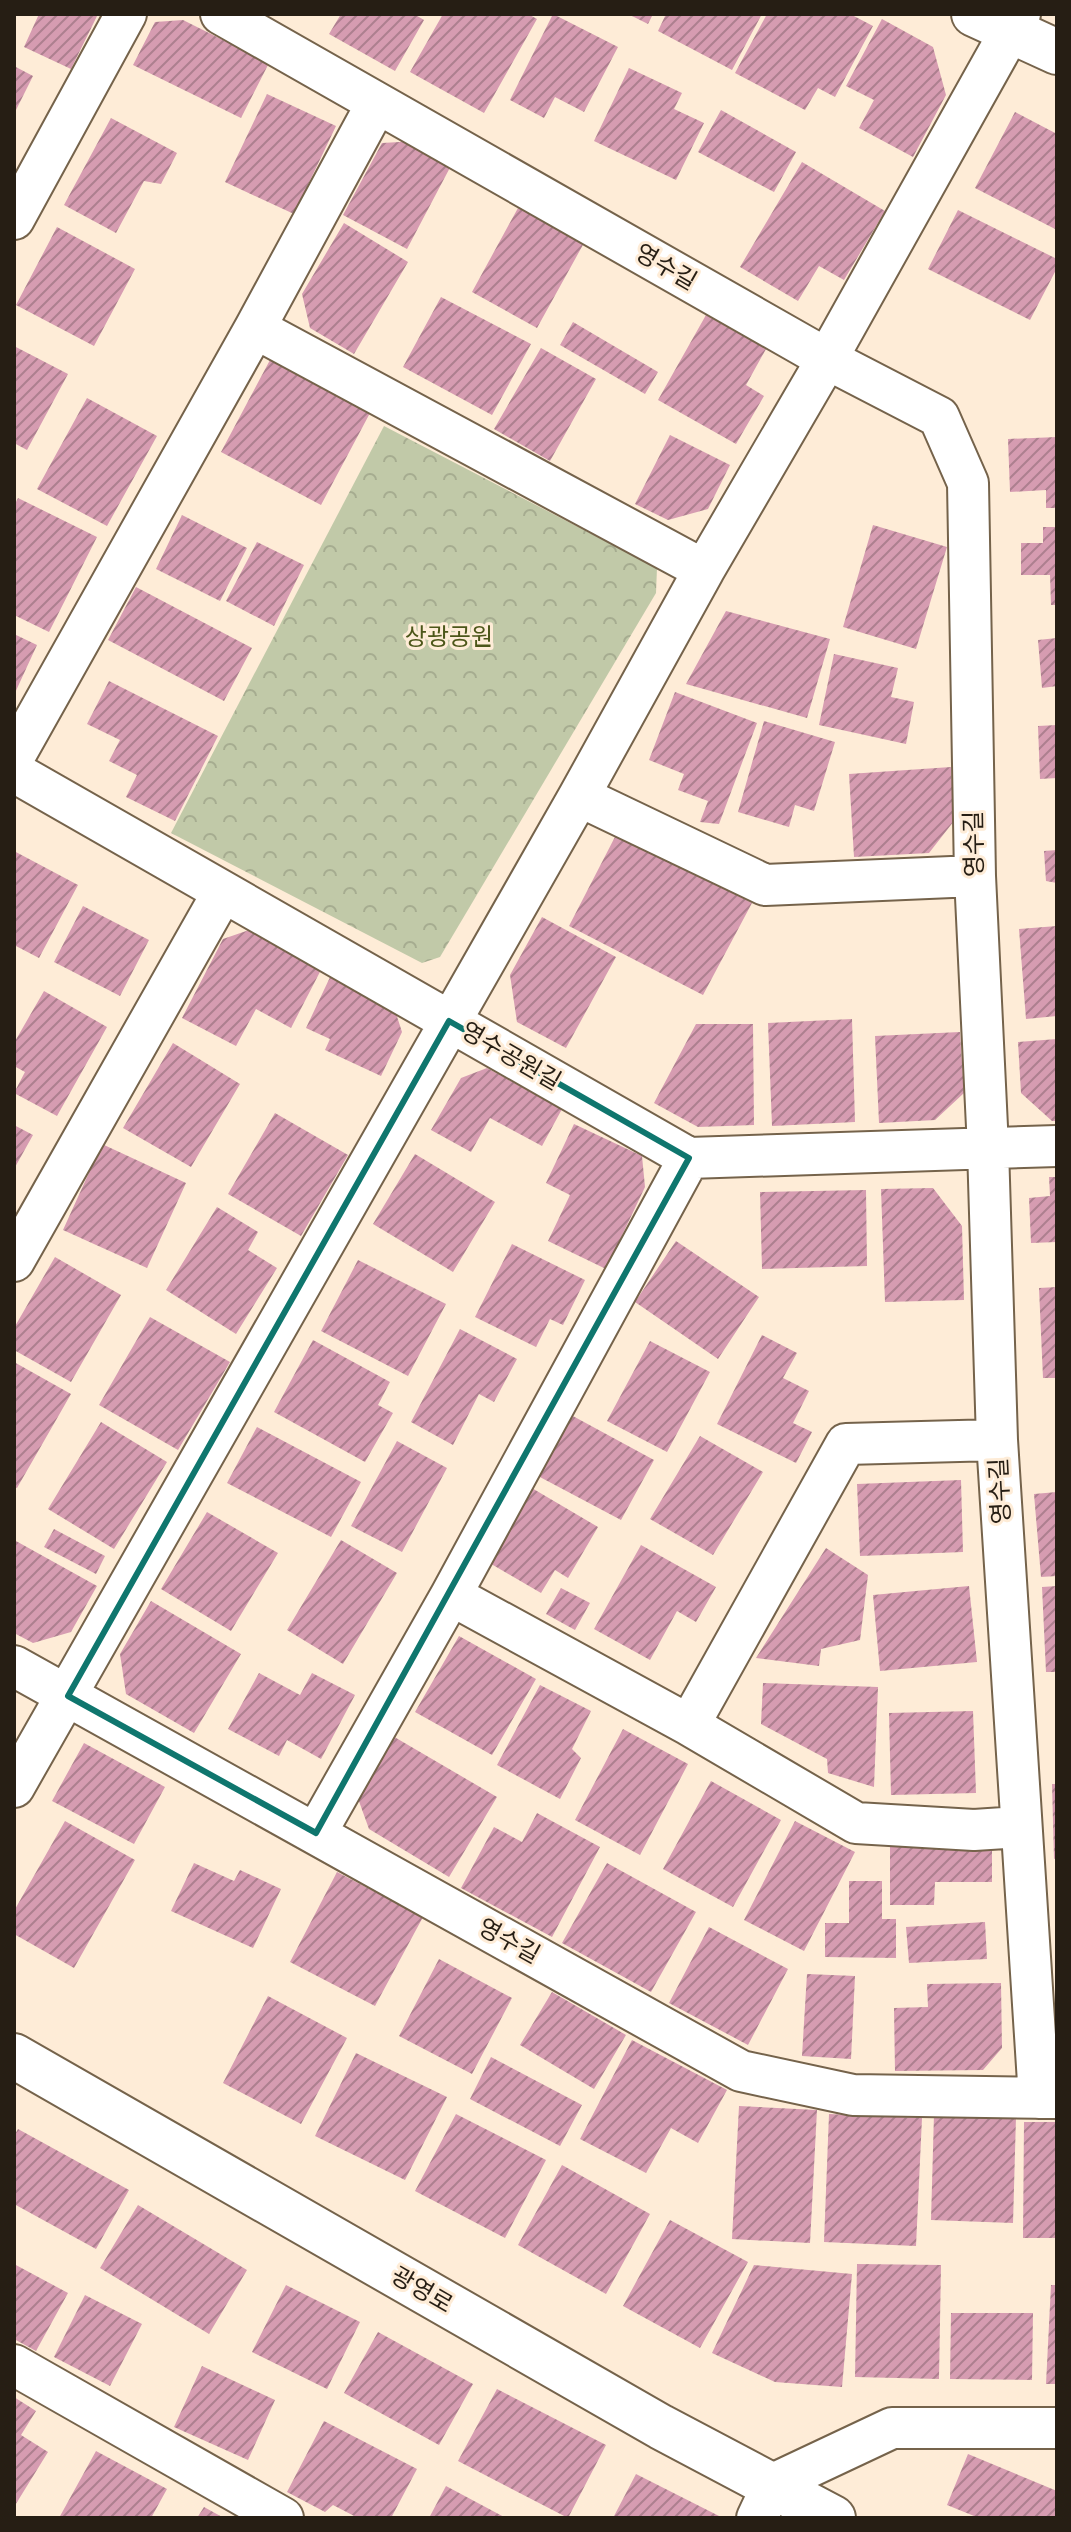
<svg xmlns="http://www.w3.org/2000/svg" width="1071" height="2532" viewBox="0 0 1071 2532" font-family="'DM Sans','Noto Sans KR',sans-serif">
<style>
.park{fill:url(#park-crowns)}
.building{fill:url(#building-hatch)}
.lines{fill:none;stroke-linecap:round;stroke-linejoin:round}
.street-casing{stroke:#75634b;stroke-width:44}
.secondary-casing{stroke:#75634b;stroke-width:48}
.street{stroke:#fff;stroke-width:40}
.secondary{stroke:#fff;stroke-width:44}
.marked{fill:none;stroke:#0f766e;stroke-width:6;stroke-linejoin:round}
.labels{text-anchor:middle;stroke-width:6;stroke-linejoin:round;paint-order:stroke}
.street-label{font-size:24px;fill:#261e14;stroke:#feecd7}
.park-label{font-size:24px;fill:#4c5619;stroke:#feecd7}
</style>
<defs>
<pattern id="park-crowns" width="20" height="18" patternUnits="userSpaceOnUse" patternTransform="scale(2)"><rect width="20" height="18" fill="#c1c9a8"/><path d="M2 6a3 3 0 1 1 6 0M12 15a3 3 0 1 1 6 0" fill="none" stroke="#a6ac90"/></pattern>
<pattern id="building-hatch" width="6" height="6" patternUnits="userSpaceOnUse" patternTransform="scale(2)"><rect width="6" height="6" fill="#d69cb1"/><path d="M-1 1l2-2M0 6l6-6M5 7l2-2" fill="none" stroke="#ad7f8f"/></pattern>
</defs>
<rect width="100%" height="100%" fill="#feecd7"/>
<path class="park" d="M384,426L657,568L656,593L440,957L422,963L171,833Z"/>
<path class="building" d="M39,14H98L71,69L24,47Z
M341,14H414L424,20L395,71L329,34Z
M443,14H528L537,19L484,113L410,72Z
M553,14L618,47L584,112L555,97L544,118L510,100Z
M628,14H653L648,24Z
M666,14H762L732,70L658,31Z
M767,14H850L873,26L835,97L818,88L805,110L735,73Z
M882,19L933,47L946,95L913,157L859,128L874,100L846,86Z
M183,20L269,63L241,118L133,65L155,22Z
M14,66L33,76L14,114Z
M629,68L682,93L674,109L704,123L676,180L594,141Z
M267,94L336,126L294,214L225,182Z
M721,110L796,152L774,192L698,152Z
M1015,112L1057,134V230L975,188Z
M111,118L177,153L161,184L144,181L116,233L64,205Z
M417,141L454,160L407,249L343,215L382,143Z
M802,162L885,211L844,280L819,266L798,301L740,267Z
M518,208L584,243L537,328L472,292Z
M958,210L1057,259V268L1030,320L928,269Z
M344,223L408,262L354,354L310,328L302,294Z
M57,227L135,269L94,346L16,305Z
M441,297L531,344L492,415L403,367Z
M706,315L766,349L746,385L764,396L736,444L658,400Z
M573,322L658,372L645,394L560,345Z
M14,346L68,374L27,450L14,443Z
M541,348L596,379L550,461L494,429Z
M270,360L370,413L321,505L221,452Z
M87,398L157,436L107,526L37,489Z
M670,435L730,465L708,509L668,520L635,504Z
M1057,437V508H1046V490L1010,492L1008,439Z
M18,498L97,537L49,632L14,615V506Z
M182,515L247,548L220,601L156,569Z
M873,525L947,547L916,649L843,627Z
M1043,527H1057V605H1051L1050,575H1021V543H1043Z
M257,542L304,565L274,626L226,601Z
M136,587L252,648L224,701L108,640Z
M726,611L830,639L807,718L686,684Z
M14,634L37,645L14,695Z
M1057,638V686L1042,688L1038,640Z
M834,654L898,668L891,697L914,702L906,744L819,725Z
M109,681L218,736L175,821L126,797L137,775L109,761L120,740L87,724Z
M675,692L757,723L719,824L700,822L708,801L678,790L684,774L649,760Z
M764,721L835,742L814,811L795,805L789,827L738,812Z
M1057,725V778L1040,779L1038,726Z
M951,767L954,821L929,853L854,857L849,774Z
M617,833L752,903L703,995L569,926Z
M1057,850V883L1046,881L1044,851Z
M14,851L78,885L39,958L14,945Z
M83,906L149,940L120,996L54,962Z
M542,917L616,957L566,1048L517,1022L510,975Z
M1057,926V1016L1026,1019L1019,929Z
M252,929L323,966L291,1028L256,1009L236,1046L182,1018L223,939Z
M332,973L392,1001L402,1032L381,1076L325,1050L330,1039L306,1028Z
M44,991L107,1027L57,1116L14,1093L25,1072L14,1066V1043Z
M852,1019L855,1122L772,1126L768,1023Z
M696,1024H753L754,1125L698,1127L654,1103Z
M960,1032L964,1093L935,1120L879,1123L875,1036Z
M1057,1039V1121H1052L1021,1093L1018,1042Z
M173,1043L240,1084L191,1167L123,1128Z
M487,1068L562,1109L542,1146L490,1118L471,1152L431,1130L461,1078Z
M275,1113L348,1155L301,1236L228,1194Z
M574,1124L642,1156L645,1187L606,1269L548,1241L570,1195L546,1183Z
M14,1125L33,1135L14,1169Z
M102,1144L186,1183L147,1268L63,1230Z
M415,1154L495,1202L453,1272L373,1224Z
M1049,1177H1057V1242L1031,1243L1029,1198L1050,1196Z
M933,1188L962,1226L964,1300L885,1302L881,1189Z
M866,1190L867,1266L762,1269L760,1192Z
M217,1207L258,1232L248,1250L277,1268L236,1334L166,1290Z
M676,1241L759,1297L718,1359L635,1302Z
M512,1244L585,1280L563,1325L550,1319L536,1347L475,1317Z
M55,1257L121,1295L71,1382L14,1350V1328Z
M358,1260L446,1304L408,1376L321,1331Z
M1057,1287V1378H1043L1039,1288Z
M150,1317L230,1362L178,1450L99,1405Z
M460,1329L517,1359L494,1402L479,1394L453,1445L411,1422Z
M762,1335L797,1353L783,1378L809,1391L793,1423L812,1432L796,1463L717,1424Z
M313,1340L390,1382L378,1405L393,1413L365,1462L274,1412Z
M650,1341L710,1372L667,1452L607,1421Z
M14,1362L71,1394L17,1488L14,1487Z
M571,1415L654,1460L621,1520L538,1476Z
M101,1422L167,1462L114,1549L48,1509Z
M257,1427L361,1482L331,1537L227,1483Z
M700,1436L763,1472L713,1555L650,1519Z
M397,1441L447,1468L402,1552L351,1526Z
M961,1480L963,1552L860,1556L857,1484Z
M525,1484L598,1527L568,1578L555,1570L541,1593L481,1558Z
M1057,1492V1576L1041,1577L1034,1494Z
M207,1512L278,1553L231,1631L161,1589Z
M54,1529L105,1556L96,1574L44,1547Z
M341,1540L397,1573L343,1664L287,1630Z
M16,1541L97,1586L71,1632L33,1643L14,1633V1545Z
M641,1545L716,1587L696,1622L677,1611L650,1660L594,1629Z
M826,1548L868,1575L860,1640L821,1649L819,1666L756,1658Z
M969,1586L977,1662L880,1671L873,1595Z
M1057,1586V1672H1046L1042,1587Z
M561,1588L590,1603L575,1630L546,1614Z
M151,1601L241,1654L194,1733L126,1694L120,1654Z
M459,1636L536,1679L492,1755L415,1712Z
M259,1673L300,1695L312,1673L355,1695L321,1759L287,1740L279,1756L228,1729Z
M763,1683L878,1687L874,1787L828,1773L827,1759L761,1724Z
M540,1685L591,1711L572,1749L581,1758L560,1799L497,1765Z
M973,1711L976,1793L891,1795L889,1713Z
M623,1729L688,1764L640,1855L575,1820Z
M391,1735L497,1797L449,1877L369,1829L356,1793Z
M84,1743L165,1787L134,1844L52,1801Z
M711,1781L781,1820L733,1907L663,1869Z
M1052,1784H1057V1858L1054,1859Z
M537,1813L600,1847L552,1937L461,1888L494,1827L522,1842Z
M65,1821L135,1860L74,1968L14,1934V1911Z
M795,1821L855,1852L804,1951L744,1920Z
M890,1840H992V1882H935L934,1905H890Z
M194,1863L234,1881L240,1870L281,1889L253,1948L171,1911Z
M607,1863L696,1912L651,1992L562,1943Z
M337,1872L423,1917L375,2006L290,1962Z
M849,1881H882V1919H896V1958L825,1957V1923H849Z
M985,1922L987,1959L909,1963L906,1927Z
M709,1927L788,1969L748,2045L669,2003Z
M439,1959L512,1998L472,2074L399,2036Z
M807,1974L855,1976L851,2059L802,2056Z
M1001,1983L1002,2048L983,2070L895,2071L894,2008L928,2007L927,1984Z
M552,1992L626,2035L594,2089L520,2045Z
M268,1996L347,2038L301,2124L223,2083Z
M632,2040L727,2090L698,2143L671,2128L646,2173L580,2139Z
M356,2053L447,2097L405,2180L315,2136Z
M491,2057L582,2105L560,2146L470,2099Z
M739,2106L817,2110L810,2243L732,2239Z
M456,2114L546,2160L505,2238L415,2191Z
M829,2114L922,2118L916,2246L824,2242Z
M934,2114L1016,2117L1013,2223L931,2220Z
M1024,2122H1057V2238H1023Z
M18,2129L129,2190L96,2249L14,2204V2136Z
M562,2165L650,2214L606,2294L518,2245Z
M138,2205L247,2270L209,2334L100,2268Z
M670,2220L748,2262L700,2348L623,2306Z
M14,2264L68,2293L36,2351L14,2339Z
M857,2264L941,2265L939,2379L855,2377Z
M754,2265L852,2274L842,2387L775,2382L712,2353Z
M286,2285L360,2322L327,2389L252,2352Z
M1051,2285H1057V2384H1046Z
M85,2295L142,2324L110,2386L54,2357Z
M951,2313H1033L1032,2380L950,2379Z
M378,2332L473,2384L439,2445L344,2393Z
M202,2366L275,2400L248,2460L174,2427Z
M497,2389L606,2445L568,2518L458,2461Z
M14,2397L36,2411L21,2435L48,2452L14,2507Z
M324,2421L417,2469L391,2518H358L333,2505L325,2512L287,2492Z
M96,2451L167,2489L151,2518H59Z
M968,2454L1057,2491V2518H979L947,2505Z
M636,2474L723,2518H613Z
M446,2486L506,2518H429Z
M204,2507L224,2518H197Z"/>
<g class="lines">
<g class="street-casing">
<path id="street" d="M221,14L827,359L939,417L968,483L975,876L988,1148L997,1440L1039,2098
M14,219L126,14
M255,328L704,570
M14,757L255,328L377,103
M14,772L689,1158L1057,1146
M579,796L765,885L975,876
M14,1261L223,892
M451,1595L689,1725L856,1823L974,1830L1020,1827
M14,1666L741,2071L853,2095L1057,2098
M689,1725L846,1444L997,1440
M14,1787L579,796L704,570L827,359L1020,14
M316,1833L451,1595L689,1158
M14,2365L283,2518
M757,2518L773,2484L892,2428H1057"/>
</g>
<g class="secondary-casing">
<path id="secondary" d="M974,14L1057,52
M14,2056L661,2427L833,2518"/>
</g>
<use href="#street" class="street"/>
<use href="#secondary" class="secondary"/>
</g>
<path class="marked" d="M449,1021L689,1158L316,1833L68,1696Z"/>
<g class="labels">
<g class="street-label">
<text transform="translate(666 267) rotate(30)" y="8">영수길</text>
<text transform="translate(974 844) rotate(-91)" y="8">영수길</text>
<text transform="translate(511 1056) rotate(30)" y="8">영수공원길</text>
<text transform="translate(1000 1491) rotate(-93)" y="8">영수길</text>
<text transform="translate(509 1941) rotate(29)" y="8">영수길</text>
<text transform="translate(422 2290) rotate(30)" y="8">광영로</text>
</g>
<g class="park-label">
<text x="449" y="645">상광공원</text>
</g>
</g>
<rect width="1071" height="2532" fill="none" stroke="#261e14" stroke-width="32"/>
</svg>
